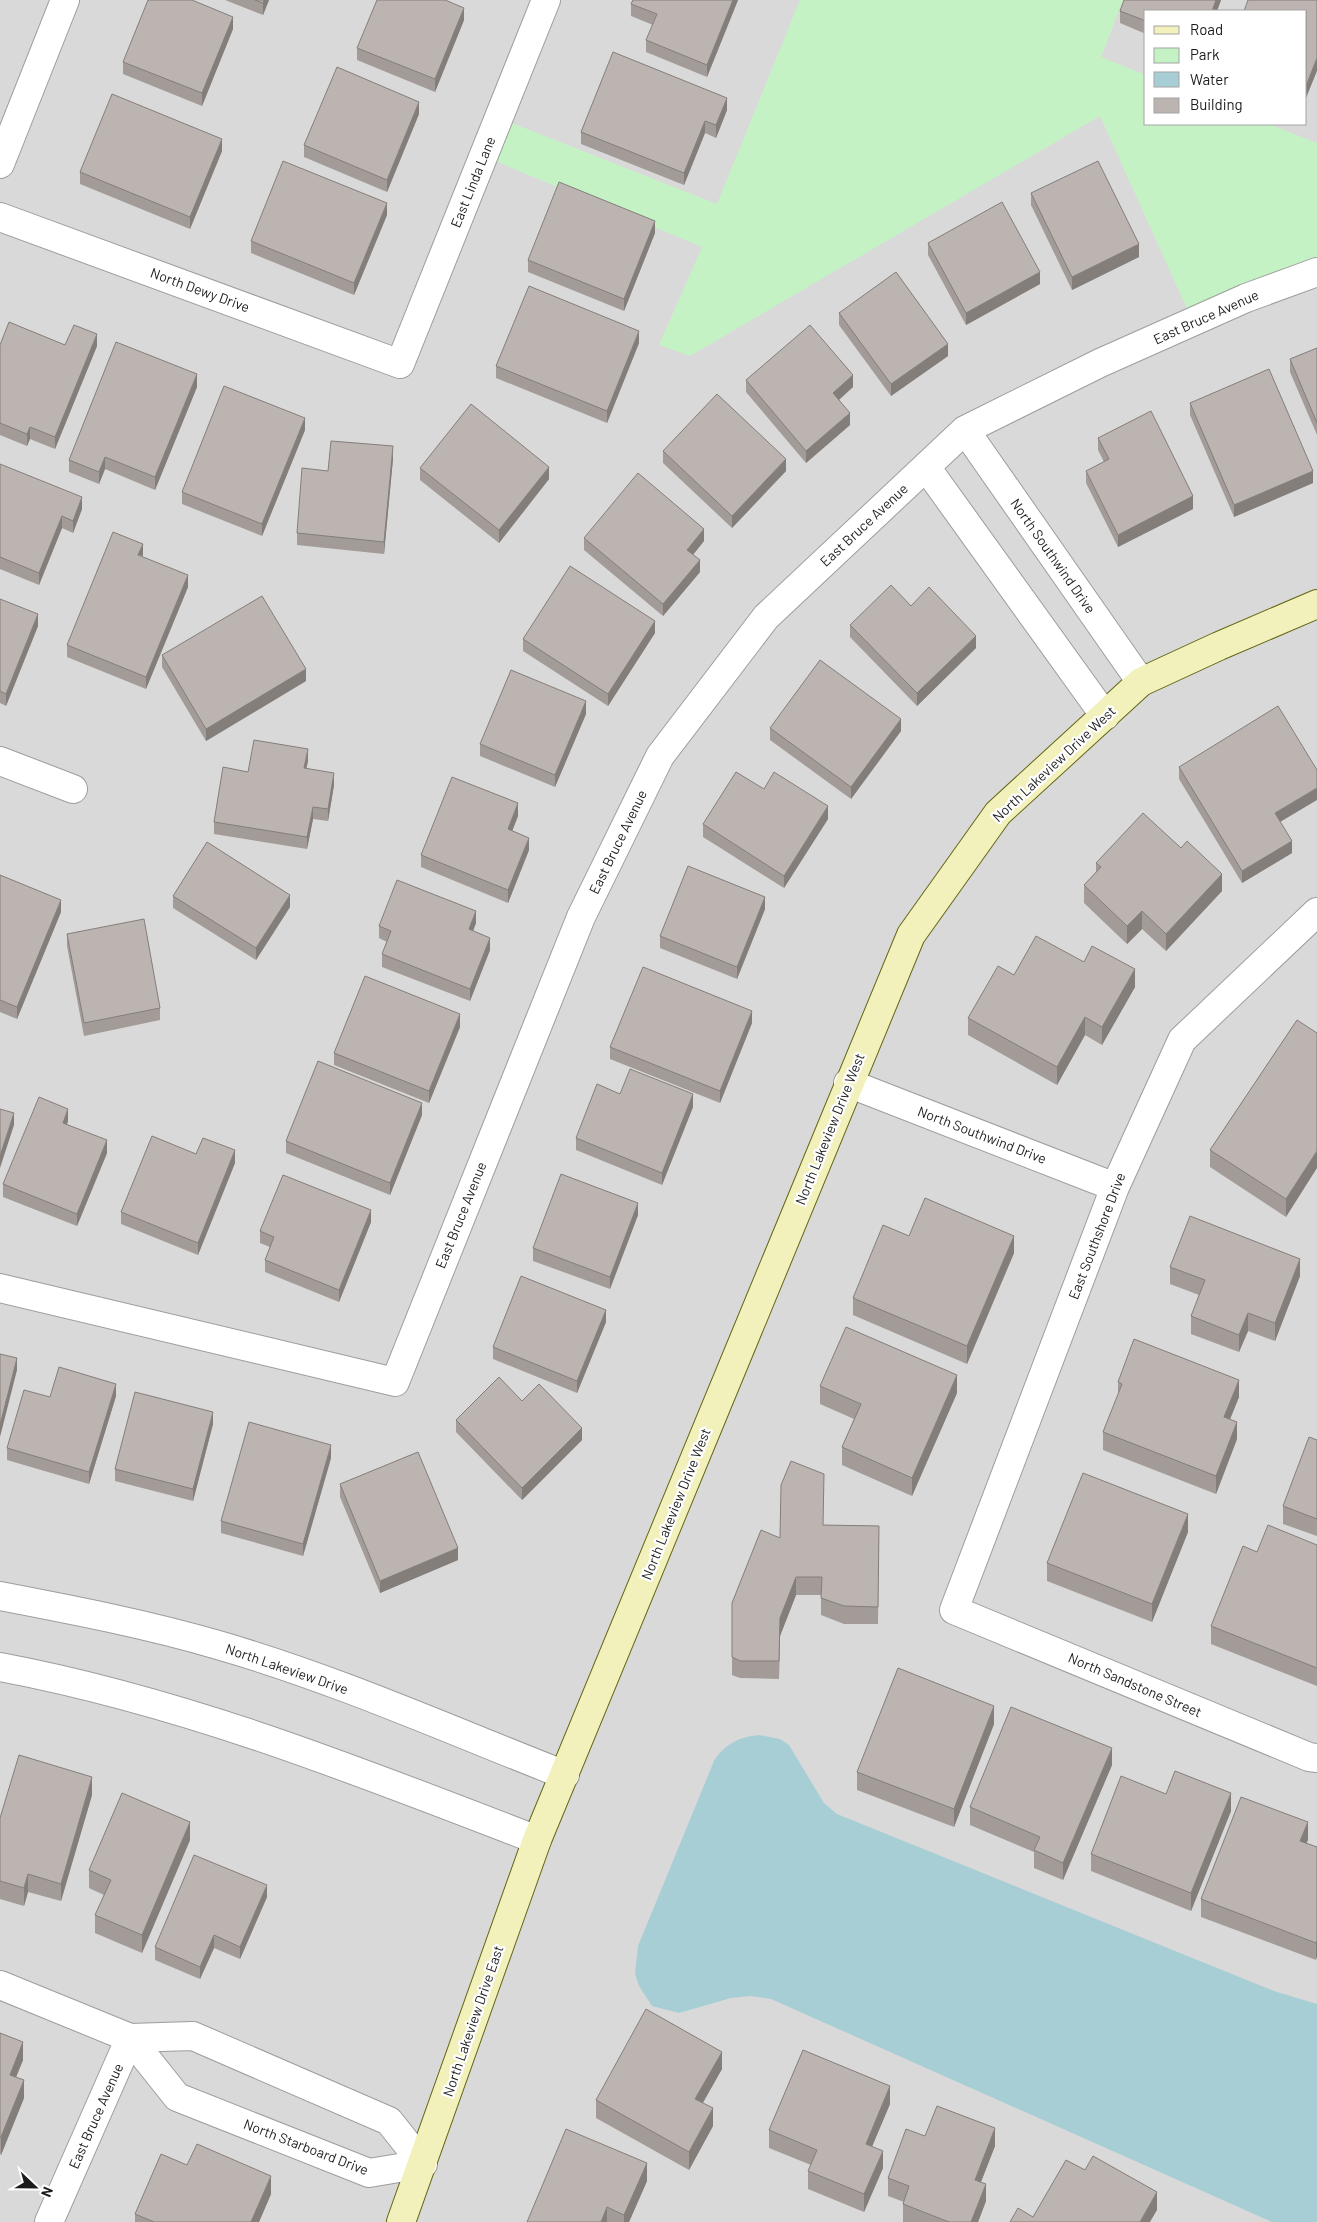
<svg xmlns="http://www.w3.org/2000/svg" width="1317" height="2222" viewBox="0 0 1317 2222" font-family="Barlow,sans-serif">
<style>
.residential{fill:#dad9d9;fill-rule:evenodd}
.park{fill:#c4f2c5}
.water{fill:#a8ced5}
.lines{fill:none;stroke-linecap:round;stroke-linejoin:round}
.street-casing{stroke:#9d9d9d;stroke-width:30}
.secondary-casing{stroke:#626611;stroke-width:30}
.street{stroke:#fff;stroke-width:28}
.secondary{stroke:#f2f1bc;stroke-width:28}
.wall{fill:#a29b97}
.shaded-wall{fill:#847e7b}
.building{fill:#bcb4b0;stroke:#847e7b}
.labels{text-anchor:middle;stroke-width:4.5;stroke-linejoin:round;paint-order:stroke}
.street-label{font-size:14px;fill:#1c1c1c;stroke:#fff}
</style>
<rect width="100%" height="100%" fill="#ece9e3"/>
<path class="residential" d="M0,0H1317V2222H0ZM1146,11H1306V124H1146Z"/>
<path class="park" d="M800,0H1123L1101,57L1146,75V124H1269L1317,143V274L1193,322L1100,116L690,356L659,345L702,247L483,156L499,118L717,204Z"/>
<path class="water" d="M759,1735L780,1739L789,1745L824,1803L837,1814L1274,1991L1317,2004V2222H1272L771,1999L751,1996L731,1998L679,2013L652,2006L639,1986L635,1974L638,1946L714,1761C725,1744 739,1737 759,1735Z"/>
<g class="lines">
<g class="street-casing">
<path id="street" d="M0,164L65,0
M0,217L400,364L546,0
M965,430L1141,682
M926,467L1105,716
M0,761L73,789
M1317,912L1182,1040L1115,1187L954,1610L1309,1757L1317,1758
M848,1083L1115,1187
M0,1288L395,1382L581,917L660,756L766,617L965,430L1100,363L1246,298L1317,272
M0,1596C73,1610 146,1624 218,1645C336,1679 450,1730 565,1775
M0,1667C186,1702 361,1772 537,1840
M0,1985L130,2038L193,2036L389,2121L423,2164L369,2173L177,2097L130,2038
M49,2222L130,2038"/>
</g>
<g class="secondary-casing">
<path id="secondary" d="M401,2222L537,1840L911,935L998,813L1141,682L1219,646L1317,604"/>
</g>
<use href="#street" class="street"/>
<use href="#secondary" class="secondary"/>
</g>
<path class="wall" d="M225,0H269L263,15Z
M633,0H738L707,77L646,52V40L653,25L631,16V4Z
M1221,0L1217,11H1146V34L1120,23V11Z
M464,20L435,92L357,60V48Z
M233,29L202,106L123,74V62Z
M727,110L716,138L705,133L684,185L581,144V132Z
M419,114L387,192L304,157V145Z
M222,151L190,229L80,184V172Z
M1031,193L1139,257L1072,290L1031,205Z
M387,215L354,295L251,253V241Z
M655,233L624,311L528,272V260Z
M928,243L1040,284L966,325L928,255Z
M839,313L948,356L891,396L839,325Z
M639,343L607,423L496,378V366Z
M0,345H65L97,346L55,449L30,439L27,446L0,435Z
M1317,348V435L1290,372V359Z
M746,380L853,387L839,400L850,425L806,463L746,392Z
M197,387L155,490L105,469L99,484L69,472V460Z
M1190,403L1313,483L1234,517L1190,415Z
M305,430L262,536L182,504V492Z
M1098,438L1193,509L1118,547L1086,483V471L1104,462L1098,450Z
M663,451L786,471L732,528L663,463Z
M393,459L384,554L297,545V533L328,471Z
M0,464L82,509L73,533L62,528L39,585L0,569Z
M420,468L549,479L499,543L420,480Z
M584,538L704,541L693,555L700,572L663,616L584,550Z
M142,557L188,587L146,689L67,657V645Z
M0,599L38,626L6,706L0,703Z
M911,606L976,648L917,706L850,637V625Z
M655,633L608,706L523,651V639Z
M162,655L306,681L206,741L162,667Z
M586,714L555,787L480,756V744Z
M770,728L901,731L851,799L770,740Z
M308,761L306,768L334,785L328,821L313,819L307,849L214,834V822L248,772Z
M1179,767L1292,853L1242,883L1179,779Z
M764,789L828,819L784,888L703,837V824Z
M518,816L512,831L529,850L508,903L421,867V855Z
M1096,863L1222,891L1166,951L1142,929L1127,944L1084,903V885L1096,872Z
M0,875L61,912L17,1019L0,1012Z
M173,896L290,907L256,960L173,908Z
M765,909L737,979L660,948V936Z
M476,923L473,931L490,950L470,1001L382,967V954L387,942L379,938V926Z
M67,934L160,1008V1020L84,1036L67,946Z
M1084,962L1135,987L1102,1045L1085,1035L1057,1085L968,1035V1018L1014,975Z
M1297,1020L1286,1217L1210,1167V1150Z
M752,1023L720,1103L610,1059V1047Z
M460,1027L429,1103L334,1065V1053Z
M620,1094L693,1107L662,1185L576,1150V1138Z
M422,1115L390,1195L286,1153V1141Z
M68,1121L67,1124L107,1153L77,1226L3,1197V1184Z
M196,1154L235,1163L198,1255L121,1224V1212Z
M638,1215L610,1289L533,1261V1248Z
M371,1222L339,1302L265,1272V1260L270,1247L260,1243V1231Z
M909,1236L1014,1253L967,1364L853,1315V1298Z
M1170,1267L1300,1276L1275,1341L1248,1331L1239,1352L1191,1334V1316L1199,1295L1170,1284Z
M606,1322L577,1393L493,1359V1347Z
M1118,1382L1239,1397L1230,1419L1237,1439L1216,1494L1103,1450V1432L1118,1395Z
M820,1386L957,1393L912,1496L842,1465V1447L854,1419L820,1404Z
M116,1396L89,1484L7,1460V1448Z
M456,1420L582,1440L522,1500L456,1432Z
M213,1424L193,1501L115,1481V1469Z
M1317,1440V1536L1283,1524V1506Z
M331,1458L303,1556L221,1533V1521Z
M340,1484L458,1560L380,1593L340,1497Z
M823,1525L879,1526L878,1624H844L821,1615V1595H796L780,1636L779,1679L740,1678L732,1675V1603L780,1538Z
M1188,1532L1152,1622L1047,1581V1563Z
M1317,1545V1686L1211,1644V1626L1257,1552Z
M994,1724L954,1827L857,1790V1772Z
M1112,1765L1063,1880L1034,1868V1852L970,1825V1807Z
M1166,1794L1231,1811L1191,1911L1091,1871V1854Z
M92,1795L61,1901L28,1892L24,1906L0,1899V1818Z
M190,1840L142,1953L95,1933V1915L104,1895L89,1888V1870Z
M1308,1840L1306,1843L1317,1847L1316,1960L1201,1917V1899Z
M267,1897L240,1959L214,1948L200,1979L155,1960V1947Z
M0,2033L23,2060L16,2077L24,2098L1,2155L0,2154Z
M722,2069L703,2103L713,2126L689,2170L596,2118V2100Z
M890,2104L872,2146L883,2168L864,2212L808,2189V2171L811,2165L769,2148V2130Z
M925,2136L995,2146L981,2182L986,2201L978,2222H903V2204L904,2202L888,2196V2178Z
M187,2165L271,2194L259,2222H135V2214Z
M647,2181L629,2222H527Z"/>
<path class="shaded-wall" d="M264,0H269L263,15V3Z
M733,0H738L707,77V65Z
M1216,0H1221L1217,11H1212Z
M464,8V20L435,92V79Z
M233,17V29L202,106V93Z
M1317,58V71L1306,98V86Z
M727,98V110L716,138V125Z
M419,102V114L387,192V180Z
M705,121V133L684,185V173Z
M222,139V151L190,229V217Z
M387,203V215L354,295V283Z
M655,221V233L624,311V299Z
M1139,244V257L1072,290V277Z
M1040,272V284L966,325V313Z
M639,331V343L607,423V411Z
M97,334V346L55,449V437Z
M948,344V356L891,396V384Z
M197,374V387L155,490V477Z
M853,375V387L833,405V393Z
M850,413V425L806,463V451Z
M305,418V430L262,536V524Z
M30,427V439L27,446V434Z
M393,446V459L384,554V542Z
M105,457V469L99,484V472Z
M786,459V471L732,528V516Z
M549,467V479L499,543V530Z
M1313,471V483L1234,517V505Z
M1193,496V509L1118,547V535Z
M82,497V509L73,533V521Z
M62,516V528L39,585V573Z
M704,529V541L687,562V550Z
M143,544V556L138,555Z
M700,560V572L663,616V604Z
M188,575V587L146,689V677Z
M38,614V626L6,706V694Z
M655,621V633L608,706V694Z
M976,636V648L917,706V693Z
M306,669V681L206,741V729Z
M586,701V714L555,787V775Z
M901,719V731L851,799V787Z
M308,749V761L304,780V768Z
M334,773V785L328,821V809Z
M1317,788V800L1275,825V813Z
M518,803V816L508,842V829Z
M828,806V819L784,888V876Z
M313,807V819L307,849V837Z
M529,838V850L508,903V890Z
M1292,841V853L1242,883V871Z
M1222,874V891L1166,951V934Z
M290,895V907L256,960V948Z
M765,897V909L737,979V967Z
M61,900V912L17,1019V1007Z
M476,911V923L469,941V929Z
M1142,911V929L1127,944V926Z
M490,938V950L470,1001V989Z
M1135,969V987L1102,1045V1027Z
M752,1011V1023L720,1103V1091Z
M460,1014V1027L429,1103V1091Z
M1085,1017V1035L1057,1085V1067Z
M693,1094V1107L662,1185V1173Z
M422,1103V1115L390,1195V1183Z
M68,1109V1121L63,1135V1123Z
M14,1113V1125L0,1168V1156Z
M107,1140V1153L77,1226V1214Z
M235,1150V1163L198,1255V1243Z
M1317,1151V1168L1286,1217V1199Z
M638,1203V1215L610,1289V1277Z
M371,1210V1222L339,1302V1290Z
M1014,1236V1253L967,1364V1346Z
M1300,1259V1276L1275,1341V1323Z
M606,1310V1322L577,1393V1381Z
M1248,1313V1331L1239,1352V1335Z
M17,1358V1370L0,1437V1425Z
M957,1375V1393L912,1496V1478Z
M1239,1380V1397L1224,1434V1417Z
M116,1384V1396L89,1484V1472Z
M213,1412V1424L193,1501V1489Z
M1237,1422V1439L1216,1494V1476Z
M582,1428V1440L522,1500V1488Z
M331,1445V1458L303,1556V1544Z
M1188,1514V1532L1152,1622V1604Z
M458,1548V1560L380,1593V1581Z
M796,1577V1595L780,1636L779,1679L780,1618Z
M994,1706V1724L954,1827V1809Z
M1112,1748V1765L1063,1880V1863Z
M92,1777V1795L61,1901V1884Z
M1231,1793V1811L1191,1911V1893Z
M190,1822V1840L142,1953V1935Z
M1308,1822V1840L1300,1858V1841Z
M28,1874V1892L24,1906V1888Z
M267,1885V1897L240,1959V1947Z
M214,1935V1948L200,1979V1967Z
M1317,1940V1957L1316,1960V1943Z
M23,2042V2060L10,2092V2075Z
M722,2052V2069L695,2116V2099Z
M24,2080V2098L1,2155V2137Z
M890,2086V2104L866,2161V2144Z
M713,2108V2126L689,2170V2152Z
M995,2128V2146L975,2197V2180Z
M883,2151V2168L864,2212V2194Z
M647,2163V2181L629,2222H624V2215Z
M271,2176V2194L259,2222H251Z
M986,2184V2201L978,2222H971Z
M1157,2192V2210L1150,2222H1140Z
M607,2207V2222H601Z"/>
<path class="building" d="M148,0H192L233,17L202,93L123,62Z
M255,0H264L263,3Z
M377,0H445L464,8L435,79L357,48Z
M633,0H733L707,65L646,40L657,14L631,4Z
M1124,0H1216L1212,11H1146V21L1120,11Z
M1248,0H1317V58L1306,86V11H1244Z
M613,52L727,98L716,125L705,121L684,173L581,132Z
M337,67L419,102L387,180L304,145Z
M112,94L222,139L190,217L80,172Z
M283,161L387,203L354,283L251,241Z
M1098,161L1139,244L1072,277L1031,193Z
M559,182L655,221L624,299L528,260Z
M1002,202L1040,272L966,313L928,243Z
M896,272L948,344L891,384L839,313Z
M529,286L639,331L607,411L496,366Z
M9,322L65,345L74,325L97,334L55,437L30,427L27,434L0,423V345Z
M810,325L853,375L833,393L850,413L806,451L746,380Z
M116,342L197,374L155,477L105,457L99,472L69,460Z
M1317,348V423L1290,359Z
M1269,369L1313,471L1234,505L1190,403Z
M224,386L305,418L262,524L182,492Z
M717,394L786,459L732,516L663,451Z
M471,404L549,467L499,530L420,468Z
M1151,411L1193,496L1118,535L1086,471L1109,459L1098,438Z
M331,441L393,446L384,542L297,533L302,468L328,471Z
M0,464L82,497L73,521L62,516L39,573L0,557Z
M638,473L704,529L687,550L700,560L663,604L584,538Z
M113,532L143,544L138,555L188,575L146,677L67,645Z
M570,566L655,621L608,694L523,639Z
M891,585L911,606L929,587L976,636L917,693L850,625Z
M262,596L306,669L206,729L162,655Z
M0,599L38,614L6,694L0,691Z
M820,660L901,719L851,787L770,728Z
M511,670L586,701L555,775L480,744Z
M1278,706L1317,770V788L1275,813L1292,841L1242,871L1179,767Z
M254,740L308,749L304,768L334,773L328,809L313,807L307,837L214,822L223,767L248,772Z
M736,772L764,789L774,772L828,806L784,876L703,824Z
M452,777L518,803L508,829L529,838L508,890L421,855Z
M1143,813L1181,848L1187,841L1222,874L1166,934L1142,911L1127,926L1084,885L1101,867L1096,863Z
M207,842L290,895L256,948L173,896Z
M688,866L765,897L737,967L660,936Z
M0,875L61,900L17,1007L0,1000Z
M397,880L476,911L469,929L490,938L470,989L382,954L391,931L379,926Z
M144,919L160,1008L84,1023L67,934Z
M1036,936L1084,962L1092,946L1135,969L1102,1027L1085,1017L1057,1067L968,1018L998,966L1014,975Z
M643,967L752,1011L720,1091L610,1047Z
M365,976L460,1014L429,1091L334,1053Z
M1297,1020L1317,1033V1151L1286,1199L1210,1150Z
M318,1061L422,1103L390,1183L286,1141Z
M630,1069L693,1094L662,1173L576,1138L597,1084L620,1094Z
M39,1097L68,1109L63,1123L107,1140L77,1214L3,1184Z
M0,1109L14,1113L0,1156Z
M152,1136L196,1154L203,1138L235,1150L198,1243L121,1212Z
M561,1174L638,1203L610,1277L533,1248Z
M283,1175L371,1210L339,1290L265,1260L274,1237L260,1231Z
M925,1198L1014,1236L967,1346L853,1298L883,1225L909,1236Z
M1190,1216L1300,1259L1275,1323L1248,1313L1239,1335L1191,1316L1205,1280L1170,1267Z
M521,1276L606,1310L577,1381L493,1347Z
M846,1327L957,1375L912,1478L842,1447L861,1404L820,1386Z
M1134,1339L1239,1380L1224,1417L1237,1422L1216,1476L1103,1432L1122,1384L1118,1382Z
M0,1354L17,1358L0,1425Z
M59,1367L116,1384L89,1472L7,1448L24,1390L50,1397Z
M499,1377L522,1401L539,1384L582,1428L522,1488L456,1420Z
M135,1392L213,1412L193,1489L115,1469Z
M249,1422L331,1445L303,1544L221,1521Z
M1309,1437L1317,1440V1519L1283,1506Z
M418,1452L458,1548L380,1581L340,1484Z
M791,1461L824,1474L823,1525L879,1526L878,1607L844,1606L821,1598L822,1577H796L780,1618L779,1661H740L732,1657V1603L761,1530L780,1538L781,1485Z
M1083,1473L1188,1514L1152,1604L1047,1563Z
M1268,1525L1317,1545V1668L1211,1626L1243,1546L1257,1552Z
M898,1668L994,1706L954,1809L857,1772Z
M1011,1707L1112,1748L1063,1863L1034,1850L1040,1837L970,1807Z
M19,1755L92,1777L61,1884L28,1874L24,1888L0,1881V1818Z
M1175,1771L1231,1793L1191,1893L1091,1854L1121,1776L1166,1794Z
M122,1793L190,1822L142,1935L95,1915L111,1880L89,1870Z
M1241,1797L1308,1822L1300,1841L1317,1847V1940L1316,1943L1201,1899Z
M194,1855L267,1885L240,1947L214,1935L200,1967L155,1947Z
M646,2009L722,2052L695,2099L713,2108L689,2152L596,2100Z
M0,2033L23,2042L10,2075L24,2080L1,2137H0Z
M803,2050L890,2086L866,2144L883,2151L864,2194L808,2171L817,2150L769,2130Z
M937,2106L995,2128L975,2180L986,2184L971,2222H949L903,2204L909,2186L888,2178L906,2129L925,2136Z
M566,2129L647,2163L624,2215L607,2207L601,2222H527Z
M197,2144L271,2176L251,2222H154L135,2214L161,2154L187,2165Z
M1093,2156L1157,2192L1140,2222H1010L1018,2208L1033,2217L1066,2160L1085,2170Z"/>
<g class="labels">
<g class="street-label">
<text transform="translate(473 182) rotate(-68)" y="5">East Linda Lane</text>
<text transform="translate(200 290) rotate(20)" y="5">North Dewy Drive</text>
<text transform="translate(1206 317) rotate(-24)" y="5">East Bruce Avenue</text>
<text transform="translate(864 525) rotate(-43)" y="5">East Bruce Avenue</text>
<text transform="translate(1053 556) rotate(55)" y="5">North Southwind Drive</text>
<text transform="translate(1054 764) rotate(-43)" y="5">North Lakeview Drive West</text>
<text transform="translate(618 842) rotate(-64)" y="5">East Bruce Avenue</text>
<text transform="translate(830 1129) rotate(-68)" y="5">North Lakeview Drive West</text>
<text transform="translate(982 1135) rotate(21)" y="5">North Southwind Drive</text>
<text transform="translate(461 1215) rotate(-68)" y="5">East Bruce Avenue</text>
<text transform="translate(1097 1236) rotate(-69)" y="5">East Southshore Drive</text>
<text transform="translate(676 1504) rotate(-68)" y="5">North Lakeview Drive West</text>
<text transform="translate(287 1669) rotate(19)" y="5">North Lakeview Drive</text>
<text transform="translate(1135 1685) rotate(23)" y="5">North Sandstone Street</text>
<text transform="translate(473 2021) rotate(-71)" y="5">North Lakeview Drive East</text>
<text transform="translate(96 2116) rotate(-66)" y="5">East Bruce Avenue</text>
<text transform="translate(306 2147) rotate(21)" y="5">North Starboard Drive</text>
</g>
</g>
<rect x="1144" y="10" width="162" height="115" fill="#ffffff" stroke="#a4a4a4"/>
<rect x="1154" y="26" width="25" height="8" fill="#f2f1bc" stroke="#a4a4a4"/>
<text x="1190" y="35" font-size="15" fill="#1c1c1c">Road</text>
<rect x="1154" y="48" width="25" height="15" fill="#c4f2c5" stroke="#a4a4a4"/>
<text x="1190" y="60" font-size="15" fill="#1c1c1c">Park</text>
<rect x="1154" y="72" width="25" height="15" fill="#a8ced5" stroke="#a4a4a4"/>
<text x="1190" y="85" font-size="15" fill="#1c1c1c">Water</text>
<rect x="1154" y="98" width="25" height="15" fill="#bcb4b0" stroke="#a4a4a4"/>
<text x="1190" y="110" font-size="15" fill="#1c1c1c">Building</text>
<g transform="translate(35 2187) rotate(112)" stroke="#ffffff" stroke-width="4" paint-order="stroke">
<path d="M0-4L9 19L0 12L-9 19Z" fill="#1c1c1c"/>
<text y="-8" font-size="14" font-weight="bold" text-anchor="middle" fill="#1c1c1c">N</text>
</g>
</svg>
